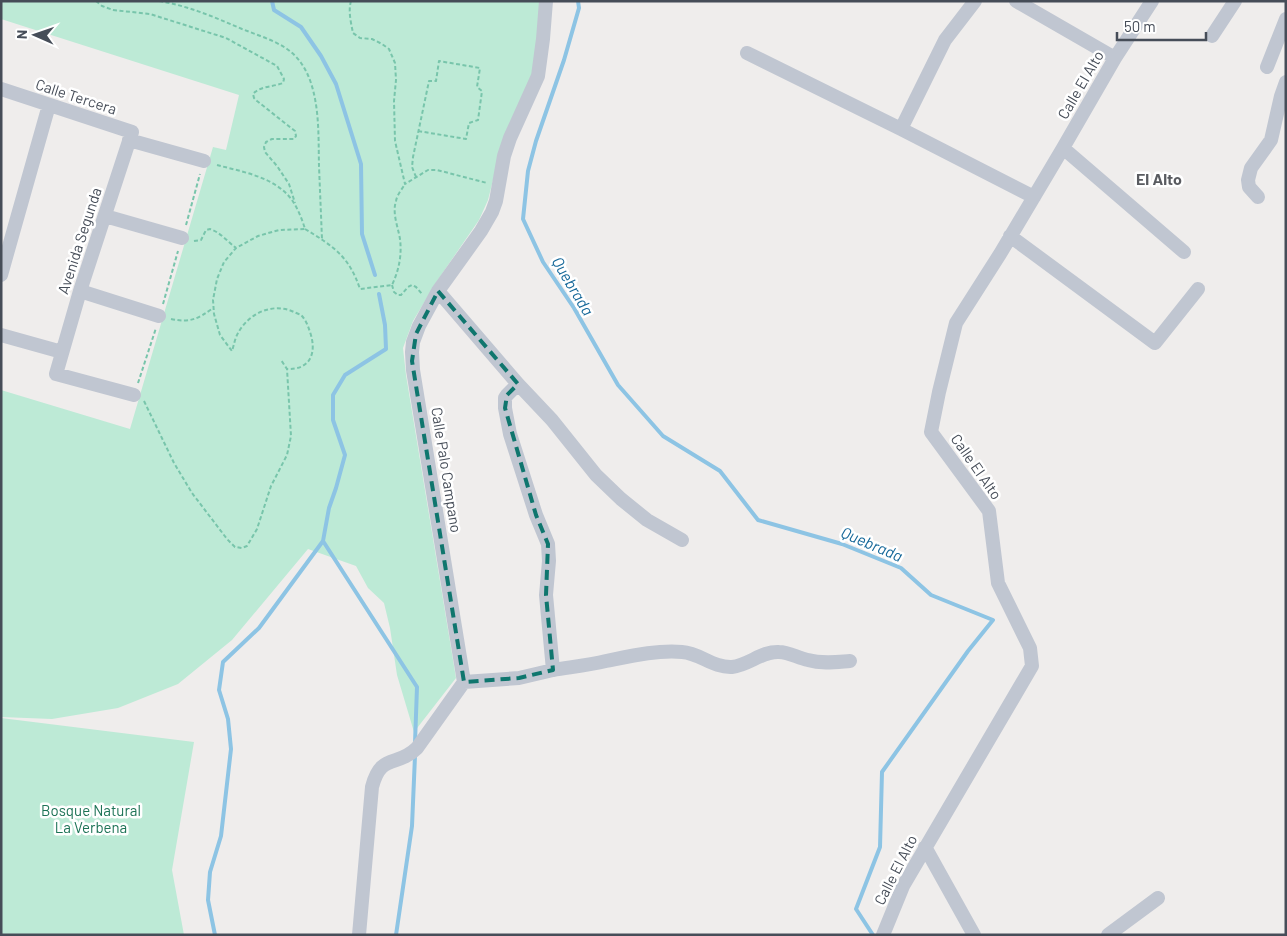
<svg xmlns="http://www.w3.org/2000/svg" width="1287" height="936" viewBox="0 0 1287 936" font-family="Barlow,sans-serif">
<style>
.green{fill:#bdead6}
.lines{fill:none;stroke-linecap:round;stroke-linejoin:round}
.stream{stroke:#8dc4e4;stroke-width:4}
.path{stroke:#78c5ab;stroke-width:2;stroke-dasharray:4 2.5;stroke-linecap:butt}
.minor{stroke:#c0c6d1;stroke-width:14}
.marked{fill:none;stroke:#0f766e;stroke-width:4;stroke-dasharray:10 6;stroke-linejoin:round}
.labels{text-anchor:middle;stroke-width:5;stroke-linejoin:round;paint-order:stroke}
.street-label{font-size:15px;fill:#464d58;stroke:#fff}
.park-label{font-size:15px;fill:#1d7356;stroke:#fff}
.neighbourhood-label{font-size:16px;font-weight:bold;fill:#595b60;stroke:#fff}
.water-label{font-size:16px;font-style:italic;fill:#17699a;stroke:#fff}
</style>
<rect width="100%" height="100%" fill="#efedec"/>
<path class="green" d="M1,1H541L535,67L496,168L488,200L479,220L437,281L413,321L403,348L406,375L456,678L414,732L397,675L390,628L384,603L368,588L356,566L308,549L232,640L178,684L118,708L52,719L1,717V390L130,429L213,147L226,150L239,95L1,19Z
M1,718L194,742L172,870L184,935H1Z"/>
<g class="lines">
<path class="stream" d="M272,1L274,10L301,27L321,56L336,84L361,164L362,234L375,275
M578,1L579,8L564,60L536,141L528,171L523,219L543,262L574,308L618,385L663,436L720,471L758,520L842,544L901,568L931,595L993,620L968,651L882,772L880,847L856,909L873,935
M323,541L417,687L415,743
M215,935L208,900L210,872L221,836L231,749L228,719L219,690L223,662L259,628L323,541L329,508L336,488L345,455L333,420V395L345,375L386,349L385,325L379,294
M396,935L412,826L415,756"/>
<path class="path" d="M96,1L102,6L113,10L150,14L226,38L277,66L284,79L283,83C273,87 260,86 253,94L254,98L257,101L295,131L296,136L294,139H272L266,142L264,147L265,152L277,166L289,184L295,203
M159,1C189,6 214,17 242,29C257,35 274,40 287,49C322,73 318,130 319,166C320,191 321,215 322,239
M351,1C348,11 351,23 353,33L360,38L372,39L382,44L389,49L395,63L396,80L394,101L395,141L405,184L428,170H437L487,183
M217,165C243,172 275,177 292,200C298,209 302,219 305,229L279,230L258,236L236,248L224,262L217,279L213,300L214,314L220,335L232,351C234,345 235,338 238,333C249,313 273,302 294,312C296,313 299,314 301,315C306,320 308,326 310,332C317,352 311,370 287,369L281,360
M416,177L412,167L413,157L429,81H436L439,61L480,68L477,87L482,91L478,120L469,123L466,139L418,131
M186,225L200,174
M305,229C333,246 349,256 360,289L392,285C399,270 402,255 400,239C398,227 392,213 396,201C397,195 402,189 405,184
M194,241L201,240L206,230L210,229C220,232 228,242 236,248
M392,285L394,292L398,295H401L408,287L412,285L416,287L422,294
M163,304L178,251
M171,319C190,323 198,319 213,308
M138,383L156,328
M144,401L174,463L192,493L227,539L235,547L242,548L247,546L257,529L271,486L287,455L291,436L287,369"/>
<path class="minor" d="M1016,1L1115,58
M1212,36L1235,1
M747,53L901,129L1034,197
M1267,67L1286,19
M1,89L132,132L80,291L56,374L134,395
M901,129L945,40L975,1
M129,140L204,161
M1063,148L1184,252
M1258,197L1249,187L1248,180L1251,168L1271,140L1281,96L1286,82
M105,216L182,238
M1010,236L1155,343L1198,289
M1,275L49,105
M80,291L159,316
M438,291L518,384L552,420L596,475L621,499L647,520L682,540
M1,335L62,352
M553,670C571,667 589,665 606,661C631,656 656,650 682,652C700,653 713,668 732,667C749,665 762,651 779,652C789,652 798,658 808,660C822,664 836,662 850,661
M464,682L519,678L553,670L546,595L549,561L548,544L536,515L510,434L505,408V398L507,395L518,384
M925,847L974,935
M359,935L372,787C381,752 397,768 417,748L464,682L413,370L412,352L413,342L419,326L438,291L481,231L492,212L496,201L504,156L510,138L538,76L543,39L546,1
M883,935L903,886L1032,666L1030,648L998,583L989,511L931,432L939,392L956,323L1000,254L1063,148L1115,58L1152,1
M1108,935L1158,898"/>
</g>
<path class="marked" d="M438,291L518,384L507,395L505,408L536,515L548,544L546,595L553,670L519,678L464,682L412,361L416,334Z"/>
<g class="labels">
<g class="street-label">
<text transform="translate(1081 85) rotate(-60)" y="5">Calle El Alto</text>
<text transform="translate(76 97) rotate(18)" y="5">Calle Tercera</text>
<text transform="translate(80 241) rotate(-72)" y="5">Avenida Segunda</text>
<text transform="translate(976 467) rotate(55)" y="5">Calle El Alto</text>
<text transform="translate(446 470) rotate(81)" y="5">Calle Palo Campano</text>
<text transform="translate(896 870) rotate(-63)" y="5">Calle El Alto</text>
</g>
<g class="park-label">
<text x="91" y="816">Bosque Natural<tspan x="91" dy="17">La Verbena</tspan></text>
</g>
<g class="neighbourhood-label">
<text x="1159" y="185">El Alto</text>
</g>
<g class="water-label">
<text transform="translate(573 286) rotate(59)" y="6">Quebrada</text>
<text transform="translate(872 544) rotate(23)" y="6">Quebrada</text>
</g>
</g>
<rect width="1287" height="936" fill="none" stroke="#464d58" stroke-width="5"/>
<g transform="translate(35 35) rotate(272)" stroke="#ffffff" stroke-width="4" paint-order="stroke">
<path d="M0-4L9 19L0 12L-9 19Z" fill="#464d58"/>
<text y="-8" font-size="14" font-weight="bold" text-anchor="middle" fill="#464d58">N</text>
</g>
<path d="M1117 32v8h89v-8" fill="none" stroke="#464d58" stroke-width="2.5"/>
<text x="1124" y="32" font-size="15" fill="#464d58" stroke="#ffffff" stroke-width="4" paint-order="stroke">50 m</text>
</svg>
